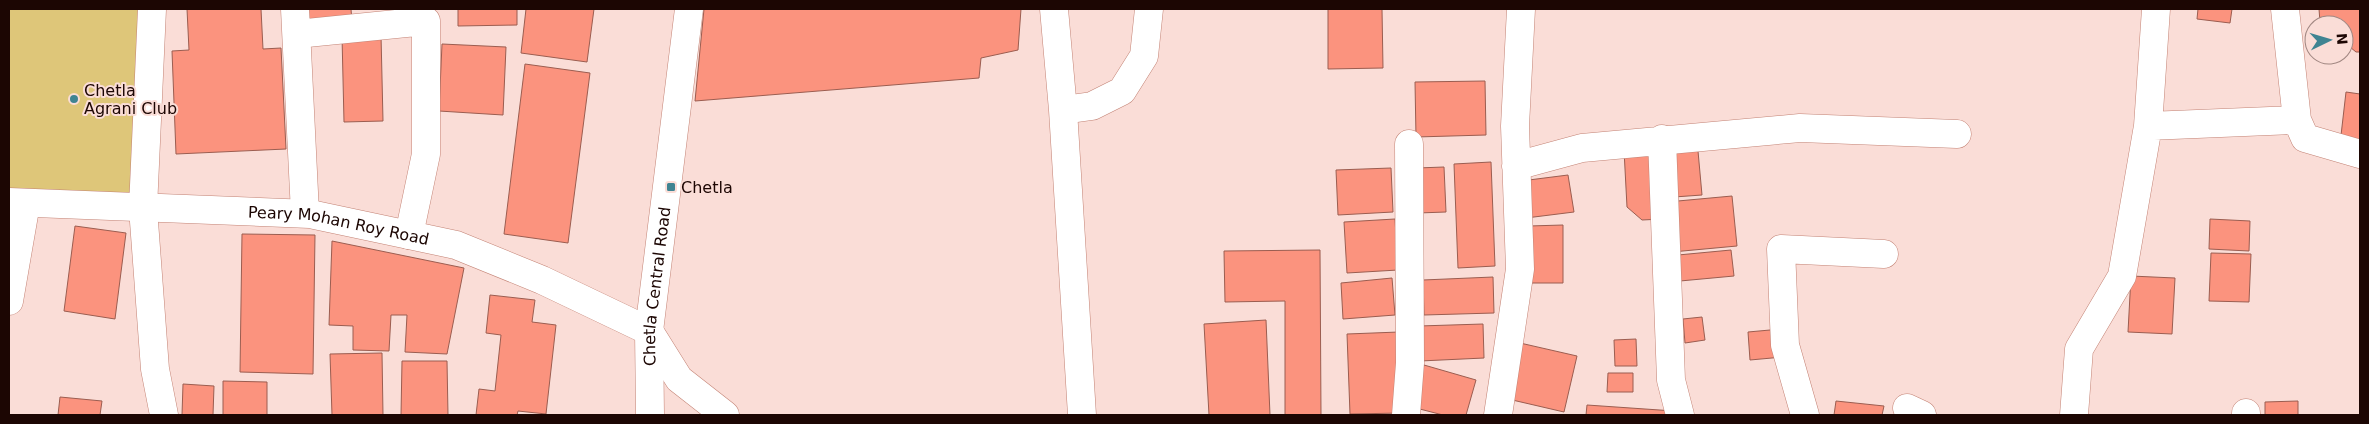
<svg xmlns="http://www.w3.org/2000/svg" width="2369" height="424" viewBox="0 0 2369 424" font-family="'DejaVu Sans',sans-serif">
<style>
.green{fill:#dec679}
.building{fill:#fb937e;stroke:#9b5d50}
.lines{fill:none;stroke-linecap:round;stroke-linejoin:round}
.minor-casing{stroke:#c38274;stroke-width:29}
.tertiary-casing{stroke:#c38274;stroke-width:29}
.secondary-casing{stroke:#c38274;stroke-width:29}
.minor{stroke:#fff;stroke-width:28}
.tertiary{stroke:#fff;stroke-width:28}
.secondary{stroke:#fff;stroke-width:28}
.poi-dot{fill:#3f8492;stroke:#faddd7;stroke-width:2}
.labels{text-anchor:middle;stroke-width:4;stroke-linejoin:round;paint-order:stroke}
.poi-label{font-size:16px;fill:#1c0603;stroke:#faddd7;text-anchor:start}
.street-label{font-size:16px;fill:#1c0603;stroke:#faddd7}
</style>
<rect width="100%" height="100%" fill="#faddd7"/>
<path class="green" d="M9,9H143L135,200L9,190Z"/>
<path class="building" d="M187,9H261L263,49L281,48L286,149L176,154L172,51L189,50Z
M301,9H351L352,22L303,26Z
M458,9H517V25L458,26Z
M526,9H594L587,62L521,53Z
M704,9H1021L1018,50L981,58L979,78L695,101Z
M1328,9H1382L1383,68L1328,69Z
M2198,9H2232L2230,23L2197,19Z
M2319,9H2360V52H2356L2344,42V25H2324L2320,22Z
M381,35L383,121L344,122L342,36Z
M442,44L506,47L503,115L439,111Z
M525,64L590,73L568,243L504,234Z
M1485,81L1486,135L1416,137L1415,82Z
M2346,92L2360,94V146L2340,144Z
M1659,148L1662,219L1642,220L1627,207L1624,150Z
M1698,151L1702,195L1674,197L1670,153Z
M1491,162L1495,266L1458,268L1454,164Z
M1444,167L1446,212L1418,213L1417,168Z
M1391,168L1393,212L1338,215L1336,170Z
M1568,175L1574,212L1526,218L1521,181Z
M1732,196L1737,246L1672,252L1667,202Z
M1395,219L1398,270L1347,273L1344,222Z
M2210,219L2250,221L2249,251L2209,249Z
M1563,225V283H1528L1529,226Z
M75,226L126,233L115,319L64,311Z
M242,234L315,235L313,374L240,372Z
M332,241L464,268L447,354L405,352L407,315H391L389,351L353,350V326L329,325Z
M1320,250L1321,415H1285V301L1225,302L1224,251Z
M1731,250L1734,276L1680,281L1678,255Z
M2211,253L2251,254L2249,302L2209,301Z
M2131,276L2175,278L2172,334L2128,332Z
M1493,277L1494,313L1424,315L1423,280Z
M1392,278L1395,315L1343,319L1341,283Z
M490,295L535,300L532,322L556,325L546,414L518,411L517,415H476L479,389L495,391L501,335L486,333Z
M1702,317L1705,340L1685,343L1683,319Z
M1266,320L1270,415H1209L1204,324Z
M1483,324L1484,358L1420,361L1419,326Z
M1781,329L1783,357L1750,360L1748,332Z
M1399,332L1402,413L1350,414L1347,334Z
M1636,339L1637,366H1615L1614,340Z
M1520,343L1577,356L1564,412L1508,399Z
M382,353L383,415H332L330,354Z
M402,361H447L448,415H401Z
M1424,365L1476,380L1466,415H1443L1412,407Z
M1608,373H1633V392H1607Z
M223,381L267,382V415H223Z
M183,384L214,386L213,415H182Z
M60,397L102,401L100,415H58Z
M1836,401L1884,406L1882,415H1834Z
M2298,401V415H2265V402Z
M1587,405L1674,411V415H1586Z"/>
<g class="lines">
<g class="minor-casing">
<path id="minor" d="M152,9L143,208L155,369L164,415
M295,9L305,213
M1054,9L1063,110L1082,415
M2285,9L2297,120
M297,34L426,21V154L409,235
M1063,110L1092,106L1122,91L1144,56L1149,9
M2148,126L2297,120L2305,138L2360,154
M1662,139L1671,380L1680,415
M1516,166L1582,148L1800,128L1957,134
M9,301L26,203
M649,331L679,379L725,415
M1907,408L1922,415
M2246,413V415
M1406,415L1410,363L1409,144
M1498,415L1520,269L1515,126L1521,9
M1805,415L1785,345L1781,249L1884,254
M2074,415L2079,349L2122,276L2148,126L2156,9"/>
</g>
<g class="tertiary-casing">
<g id="tertiary">
<path id="s1" d="M9,202L310,214L456,245L542,280L649,331"/>
</g>
</g>
<g class="secondary-casing">
<g id="secondary">
<path id="s2" d="M650,415L649,331L689,9"/>
</g>
</g>
<use href="#minor" class="minor"/>
<use href="#tertiary" class="tertiary"/>
<use href="#secondary" class="secondary"/>
</g>
<g class="poi-dot">
<circle cx="74" cy="99" r="5"/>
<rect x="666" y="182" width="10" height="10" rx="2.5"/>
</g>
<g class="labels">
<g class="poi-label">
<text x="84" y="96">Chetla<tspan x="84" dy="18">Agrani Club</tspan></text>
<text x="681" y="193">Chetla</text>
</g>
<g class="street-label">
<text dy="6" stroke="none"><textPath href="#s1" startOffset="331">Peary Mohan Roy Road</textPath></text>
<text dy="6" stroke="none"><textPath href="#s2" startOffset="129">Chetla Central Road</textPath></text>
</g>
</g>
<rect width="2369" height="424" fill="none" stroke="#1c0603" stroke-width="20"/>
<g transform="translate(2329 40) rotate(85)"><circle r="24" fill="#faddd7" stroke="#a18782"/>
<path d="M0-4L9 19L0 12L-9 19Z" fill="#3f8492"/>
<text y="-8" font-size="14" font-weight="bold" text-anchor="middle" fill="#1c0603">N</text>
</g>
</svg>
